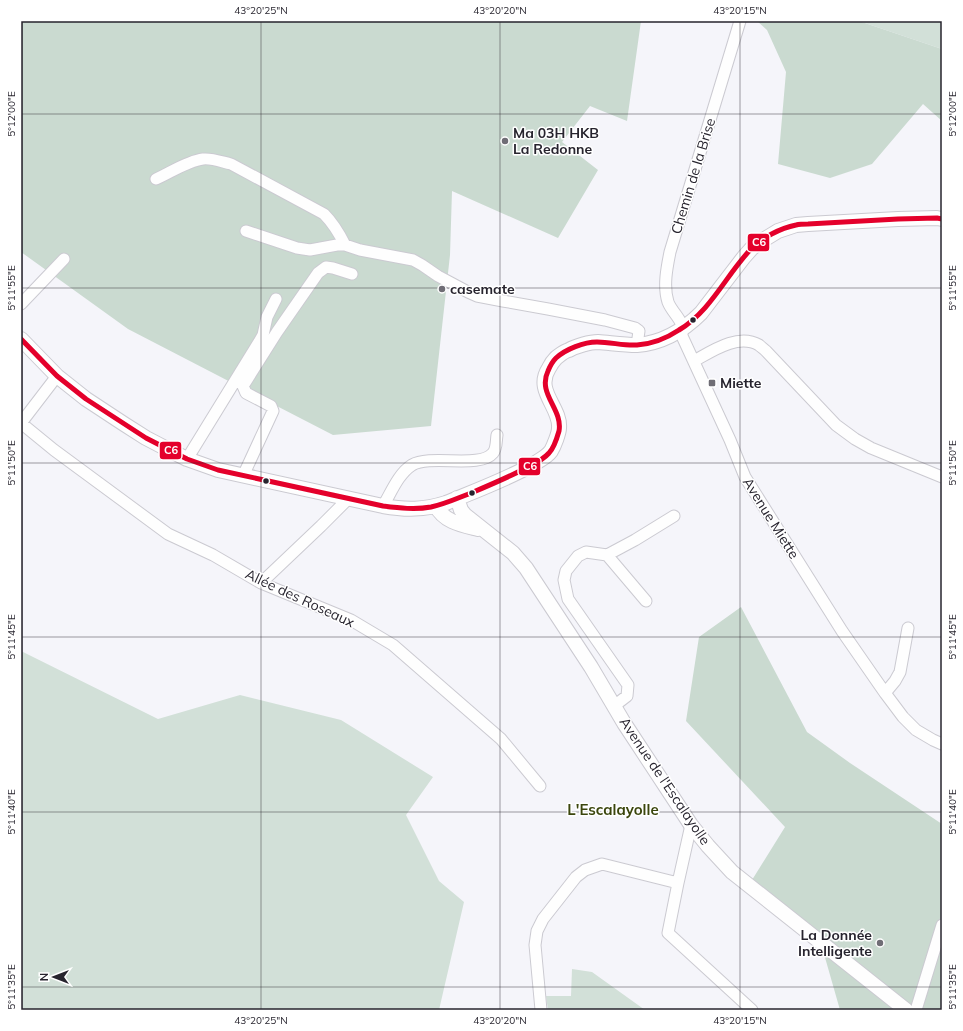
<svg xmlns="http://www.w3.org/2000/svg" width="963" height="1031" viewBox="0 0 963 1031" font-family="Mulish,sans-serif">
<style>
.green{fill:#d2e0d8}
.forest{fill:#cadad0}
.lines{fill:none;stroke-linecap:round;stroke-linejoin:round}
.minor-casing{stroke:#cbcad1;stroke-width:13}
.tertiary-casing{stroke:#cbcad1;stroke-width:16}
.minor{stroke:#fefefe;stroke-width:11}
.tertiary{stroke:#fefefe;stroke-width:14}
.bus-1-casing{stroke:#fff;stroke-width:8}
.bus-1{stroke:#e4002b;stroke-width:5}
.ticks{fill:none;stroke:#27242e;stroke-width:1;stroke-opacity:0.45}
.poi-dot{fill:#6f6d75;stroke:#fff;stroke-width:1.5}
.bus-dot{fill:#27242e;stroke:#fff;stroke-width:1.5}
.labels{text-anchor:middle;stroke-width:3;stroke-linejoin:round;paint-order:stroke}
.poi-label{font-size:14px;font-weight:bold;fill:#27242e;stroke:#fff;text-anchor:start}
.street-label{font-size:14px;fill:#27242e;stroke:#fff}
.neighbourhood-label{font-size:15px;font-weight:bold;fill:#3b460d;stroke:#fff}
.line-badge{stroke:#fff;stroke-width:1.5}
.badge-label{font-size:11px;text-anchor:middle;font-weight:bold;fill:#fff}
.neatline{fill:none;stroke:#27242e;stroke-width:1.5}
.ticks-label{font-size:10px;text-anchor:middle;fill:#27242e}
</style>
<rect width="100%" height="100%" fill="#f5f5fa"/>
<path class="green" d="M859,21H942V49Z
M21,651L158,719L240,695L341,720L433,777L406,815L439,881L464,902L439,1010H21Z
M572,969L592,972L645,1010H548L546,996H571Z"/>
<path class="forest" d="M21,21H641L627,121L590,106L562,142L598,170L558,238L452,191L450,255L431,426L333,435L128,329L21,252Z
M757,21H859L942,49V121L923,104L872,164L830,178L778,164L786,72L767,30Z
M741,607L807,732L850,763L942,824V1010H840L818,933L752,880L785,827L686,721L699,637Z"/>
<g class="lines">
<g class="minor-casing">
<path id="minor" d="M740,21L670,252C667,267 663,286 668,302C671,310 678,316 681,323C682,327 682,332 682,336L730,440L745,477L842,631L885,693L903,717L916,730L933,740L942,744
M156,179C170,173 187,161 203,159C212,158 222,162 231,164L324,214C334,224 339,233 345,245
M246,231L297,248L310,250L337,245H345L360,250L413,260L422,265L438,276L468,292L477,296L503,301L548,309L605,320L635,328L639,331L637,345
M21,304L64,259
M694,361C712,351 738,333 759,345C761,347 764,349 766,351L836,425L855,439L871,448L942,477
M21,423L54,450L168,534L213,555L261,583L351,620L393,645L501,739L540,786
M21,423L57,376
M187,459L259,342L263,335L267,317L276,299
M243,476L273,411L271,406L246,393L243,386L277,332L318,273L326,267L333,268L352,274
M383,506C391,493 398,474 412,465C431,454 480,469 493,453C497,448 496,441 497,435
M607,555L635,540L674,516
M261,583L321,526L349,498
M885,693L895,681L900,672L908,628
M614,706L627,696L628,685L568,599L564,580L566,571L578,556L586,552L607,555L646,601
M691,825L678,883L668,933L752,1010
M541,1010L535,945L537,931L543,919L576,877L585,870L602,864L678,883
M916,1010L942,925"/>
</g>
<g class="tertiary-casing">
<path id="tertiary" d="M21,339L57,376L86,399L124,424L146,438L171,451L187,459L218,470L383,506C406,510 424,510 446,503C475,491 505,480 532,465C538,461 547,457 551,451C554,446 559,433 559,428C561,407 534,391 549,368C551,364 553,361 556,358C560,355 564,351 569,350C576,346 590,342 598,342C611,343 624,345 637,345C662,343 684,330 701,313L744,257L752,248L760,242L778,231L796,225L808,224L898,219L937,218L942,219
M457,498L461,510L465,515L513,553L526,568L591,667L624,723L691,825L708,846L732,872L906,1010
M436,506C444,522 462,525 478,529"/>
</g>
<use href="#minor" class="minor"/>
<use href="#tertiary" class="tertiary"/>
<g class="bus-1-casing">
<path id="bus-1" d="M21,339L57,376L86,399L146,438L187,459L218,470L383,506C399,508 415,510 431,507C445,504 458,498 471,493C490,485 509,477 526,468C534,464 543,460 549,453C554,448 557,438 559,431C563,409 537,394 548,371C550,366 552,362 556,358C566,349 584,342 597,342C611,342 624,346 637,345C652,344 667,338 679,330C711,311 726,275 751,249C761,238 781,228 796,225C800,224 804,224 808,224L898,219L937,218L942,219"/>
</g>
<use href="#bus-1" class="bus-1"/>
</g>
<path class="ticks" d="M22,21V1010M261,21V1010M500,21V1010M740,21V1010M21,114H942M21,288H942M21,463H942M21,637H942M21,812H942M21,987H942"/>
<g class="poi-dot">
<circle cx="505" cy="141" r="4"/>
<circle cx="442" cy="289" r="4"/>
<rect x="708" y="379" width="8" height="8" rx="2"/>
<circle cx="880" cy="943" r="4"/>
</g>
<g class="bus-dot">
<circle cx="693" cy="320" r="3.5"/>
<circle cx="266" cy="481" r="3.5"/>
<circle cx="472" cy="493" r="3.5"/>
</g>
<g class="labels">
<g class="poi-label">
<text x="513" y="138">Ma 03H HKB<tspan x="513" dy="16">La Redonne</tspan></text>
<text x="450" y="294">casemate</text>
<text x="720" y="388">Miette</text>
<text x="872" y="940" text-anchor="end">La Donnée<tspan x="872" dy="16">Intelligente</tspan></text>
</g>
<g class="street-label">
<text transform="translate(693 176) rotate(-73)" y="5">Chemin de la Brise</text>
<text transform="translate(771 518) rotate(58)" y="5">Avenue Miette</text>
<text transform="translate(300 598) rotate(25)" y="5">Allée des Roseaux</text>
<text transform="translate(665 781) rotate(56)" y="5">Avenue de l'Escalayolle</text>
</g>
<g class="neighbourhood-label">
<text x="613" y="815">L'Escalayolle</text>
</g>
</g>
<g class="line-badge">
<rect x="747" y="233" width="23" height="19" rx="4" fill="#e4002b"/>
<rect x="159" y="441" width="23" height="19" rx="4" fill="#e4002b"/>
<rect x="518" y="457" width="23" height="19" rx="4" fill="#e4002b"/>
</g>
<g class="badge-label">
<text x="759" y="246">C6</text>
<text x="171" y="454">C6</text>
<text x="530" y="470">C6</text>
</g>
<rect width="963" height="1031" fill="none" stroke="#ffffff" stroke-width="44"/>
<g transform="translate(54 977) rotate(270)" stroke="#ffffff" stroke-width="3" paint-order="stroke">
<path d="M0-3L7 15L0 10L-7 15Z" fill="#27242e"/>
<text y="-6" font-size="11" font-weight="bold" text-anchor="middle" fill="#27242e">N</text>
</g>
<rect x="22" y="22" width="919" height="987" class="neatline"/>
<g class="ticks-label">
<text x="261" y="14">43°20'25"N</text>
<text x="500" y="14">43°20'20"N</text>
<text x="740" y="14">43°20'15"N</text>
<text transform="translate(952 114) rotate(-90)" y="4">5°12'00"E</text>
<text transform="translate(11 114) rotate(-90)" y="4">5°12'00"E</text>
<text transform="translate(952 288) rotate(-90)" y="4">5°11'55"E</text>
<text transform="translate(11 288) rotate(-90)" y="4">5°11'55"E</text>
<text transform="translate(952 463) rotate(-90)" y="4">5°11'50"E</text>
<text transform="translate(11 463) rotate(-90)" y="4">5°11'50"E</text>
<text transform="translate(952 637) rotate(-90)" y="4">5°11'45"E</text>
<text transform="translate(11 637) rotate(-90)" y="4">5°11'45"E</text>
<text transform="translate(952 812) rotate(-90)" y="4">5°11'40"E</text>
<text transform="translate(11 812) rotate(-90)" y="4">5°11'40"E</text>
<text transform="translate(952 987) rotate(-90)" y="4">5°11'35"E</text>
<text transform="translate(11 987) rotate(-90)" y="4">5°11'35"E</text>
<text x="261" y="1024">43°20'25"N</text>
<text x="500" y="1024">43°20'20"N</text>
<text x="740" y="1024">43°20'15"N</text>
</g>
</svg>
